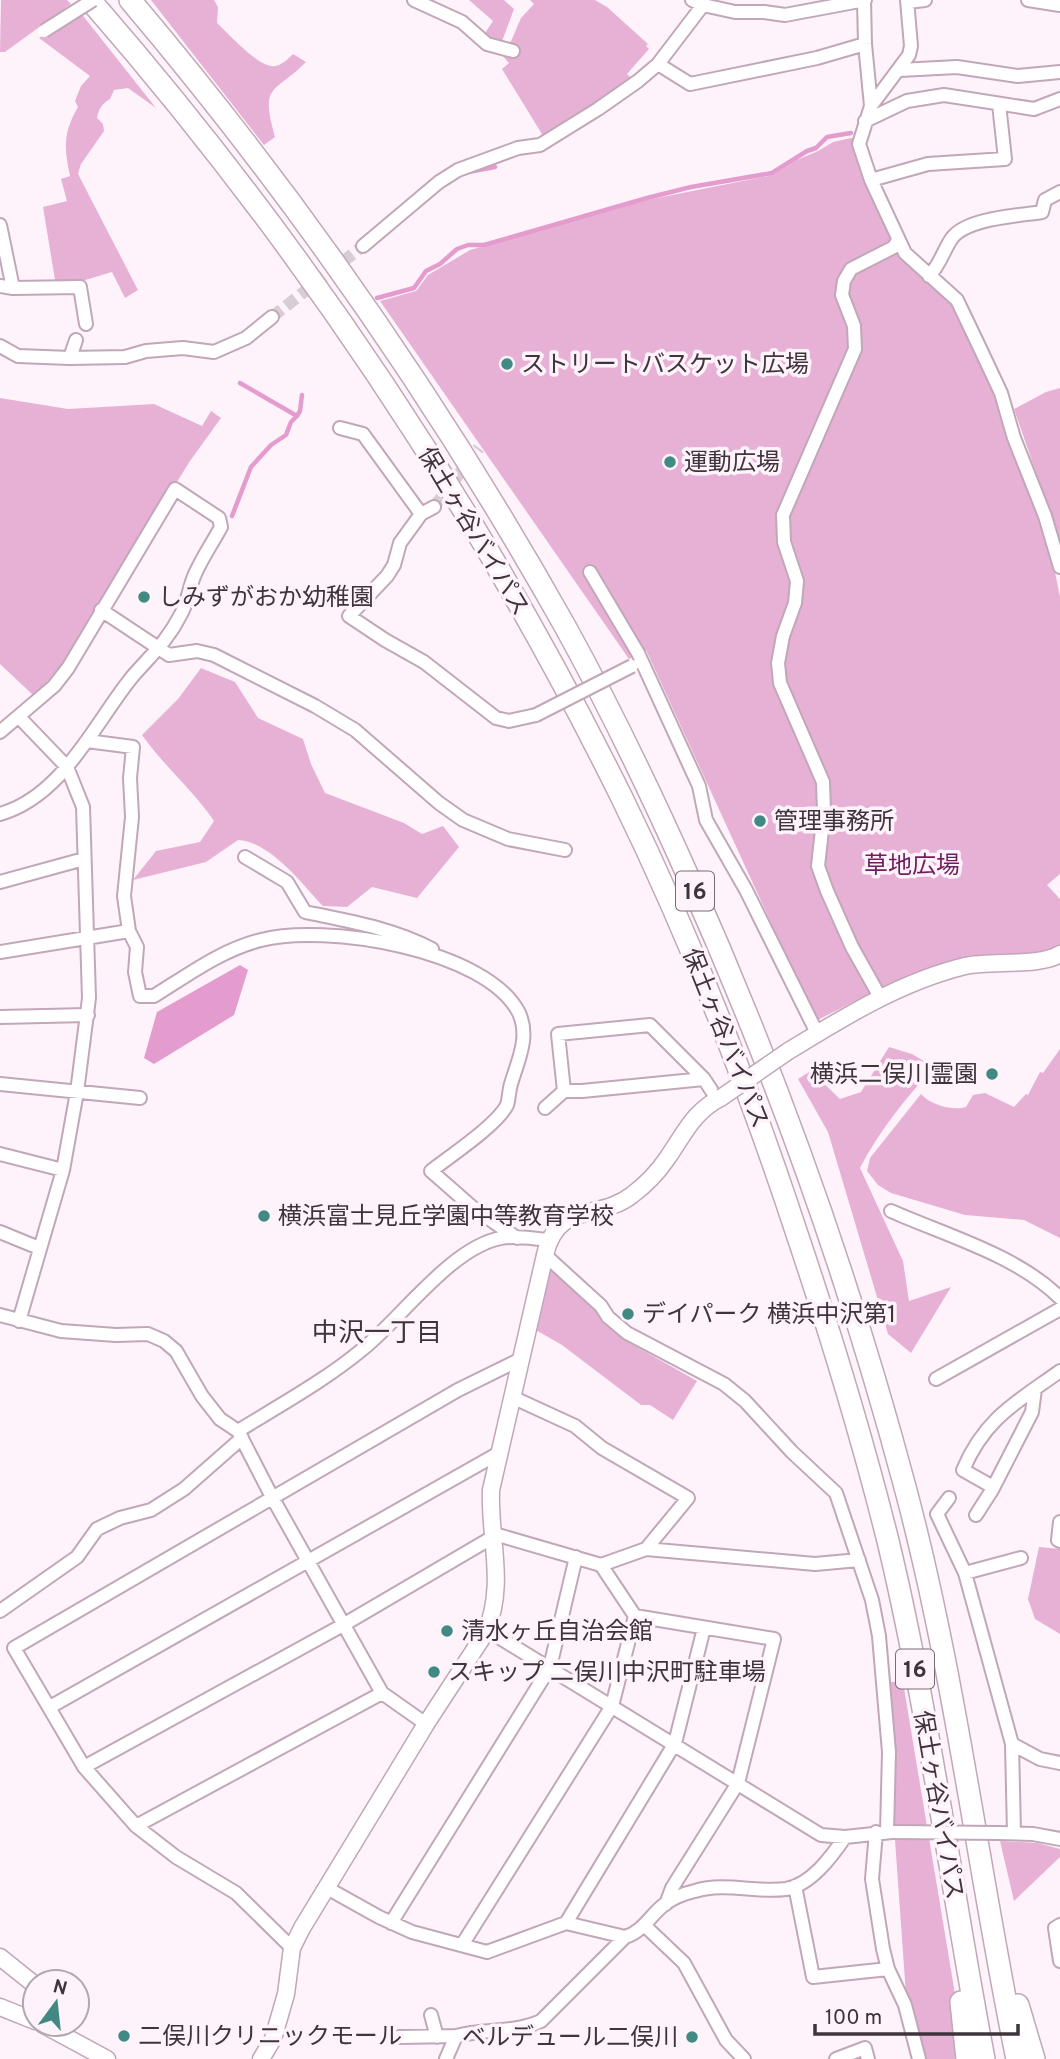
<svg xmlns="http://www.w3.org/2000/svg" width="1060" height="2059" viewBox="0 0 1060 2059" font-family="Overpass,'Noto Sans JP',sans-serif">
<style>
.green{fill:#e7b1d5}
.water{fill:#e49bcd}
.lines{fill:none;stroke-linecap:round;stroke-linejoin:round}
.stream{stroke:#e49bcd;stroke-width:4.5}
.street-tunnel{stroke:#d8cdd4;stroke-width:12;stroke-dasharray:12 6;stroke-linecap:butt}
.street-casing{stroke:#c1a7b8;stroke-width:16}
.secondary-casing{stroke:#c1a7b8;stroke-width:19}
.highway-casing{stroke:#c1a7b8;stroke-width:24}
.street{stroke:#fff;stroke-width:12}
.secondary{stroke:#fff;stroke-width:16}
.highway{stroke:#fff;stroke-width:21}
.street-bridge-casing{stroke:#c1a7b8;stroke-width:16;stroke-linecap:butt}
.secondary-bridge-casing{stroke:#c1a7b8;stroke-width:19;stroke-linecap:butt}
.street-bridge{stroke:#fff;stroke-width:12}
.secondary-bridge{stroke:#fff;stroke-width:16}
.poi-dot{fill:#418983;stroke:#fef3fa;stroke-width:2.5}
.labels{text-anchor:middle;stroke-width:7;stroke-linejoin:round;paint-order:stroke}
.shield{fill:#fef3fa;stroke:#786d74;stroke-width:2}
.shield-label{font-size:23px;font-weight:bold;fill:#3e343b}
.poi-label{font-size:24px;fill:#3e343b;stroke:#fef3fa;text-anchor:start}
.street-label{font-size:24px;fill:#3e343b;stroke:#fef3fa}
.park-label{font-size:24px;fill:#701c5c;stroke:#fef3fa}
.neighbourhood-label{font-size:26px;fill:#3e343b;stroke:#fef3fa}
</style>
<rect width="100%" height="100%" fill="#fef3fa"/>
<path class="green" d="M1,0H67L71,4L5,52H0Z
M151,0H214L218,7L217,23C229,34 260,69 275,66C282,65 288,59 293,54L306,62C273,95 260,83 275,137L264,145Z
M469,0H504L514,9L501,44L483,36L493,21Z
M530,0H595L607,7L648,44L646,46L649,49L627,74L631,78L604,102L545,139L502,69L509,63L501,54L509,46L521,18L534,4Z
M80,12L156,108L128,88L114,90L110,99C102,104 99,108 97,118L103,124L104,131L81,164L78,174L138,290L125,298L112,272L82,281L55,280L43,207L67,201L61,179L70,176C64,147 63,133 78,107L75,101L81,86L90,76L39,38Z
M851,138H855L870,188L894,247L955,302L976,349L1013,447L1040,522L1054,567L1060,597V874L1047,885L1060,899V946L1038,954H989L950,962L876,990L816,1021L646,650L629,659L380,301L416,291L428,275L470,250L647,200L773,175L797,160L818,151L833,142Z
M1060,388V542L1014,409L1046,392Z
M0,398L68,409L154,404L202,426L211,411L221,418L190,461L64,663L34,696L0,664Z
M201,668L235,682L258,718L303,739L311,764L325,793L404,823L422,834L443,826L459,847L417,898L372,887L347,907L323,906C302,884 271,842 238,840L206,862L133,880L156,851L200,842L214,821C193,790 164,766 142,735L178,699Z
M889,1047L912,1054L934,1067C906,1098 879,1131 860,1168L903,1261L909,1301L951,1287L911,1353L888,1334L828,1132L798,1079L811,1071L840,1099L861,1092Z
M1060,1049V1238L1024,1220L965,1215L891,1193L878,1185L867,1171L870,1158L921,1094C930,1105 953,1111 966,1107L973,1095L985,1093L1014,1107L1026,1094L1028,1095L1040,1072L1043,1073Z
M549,1268L596,1308L602,1319L630,1343L697,1381L673,1420L650,1405H641L562,1345L534,1329Z
M1039,1547L1060,1549V1634L1035,1619L1028,1599Z
M891,1682H903L957,2006L960,2059H926L906,1995L894,1826Z
M1000,1841L1038,1843L1060,1849V1857L1014,1901Z"/>
<path class="water" d="M240,965L248,970L234,1015L154,1064L144,1058L157,1012Z"/>
<g class="lines">
<path class="stream" d="M468,172L495,167
M377,298L414,288L426,271L440,264L457,249L468,245H484L647,198L691,187L772,173L807,151L816,148L827,137L851,133
M240,383L297,416L300,411L302,395
M232,516L251,467L271,445L286,435L291,422L297,416"/>
<path class="street-tunnel" d="M272,317L363,246
M434,507L479,448"/>
<g class="street-casing">
<path id="street" d="M414,0L462,22L487,44L513,51
M692,0L703,5L735,12H764L785,15L865,0
M864,0L865,44L871,106
M907,0L911,46L909,55L871,106L859,144L871,180L905,253L957,300L978,344L1001,393L1014,438L1045,516L1060,567
M1028,0L1060,5
M908,2L925,0
M703,5L658,64L690,84L817,58L865,44
M900,70L957,67L1018,76L1060,72
M865,121L907,101L944,95L1034,109L1060,99
M871,180L928,164L1005,159L999,104
M0,225L13,288
M363,246L439,182L458,170L518,148L540,145L598,109L638,81L658,64
M929,276C940,265 943,251 952,238C967,218 1017,216 1042,212L1045,200L1060,192
M0,286L13,288L80,287L86,324
M0,346L18,356L70,358L125,357L146,351L183,348L214,352L246,338L272,317
M70,358L76,340
M340,428L363,434L421,514
M434,507L421,514L400,543L394,565L387,576L349,616L385,640L424,662L496,718L509,721L536,715
M590,572L638,653L699,786L706,820L746,890L817,1033
M101,610L169,655L197,651L214,655L315,706L355,730L439,803L463,820L508,839L565,850
M19,717L67,767L83,807L89,998L77,1092L63,1170L19,1321
M0,732L54,686L68,668L175,489L219,518L221,527C213,542 202,558 195,574C189,587 188,602 181,614C167,642 151,655 132,677C94,724 63,796 0,814
M87,741L133,747L130,778L132,817L124,896L129,931L137,947L135,972L140,996H154C188,975 221,950 261,940C324,923 487,949 519,1013C530,1037 518,1060 511,1084C509,1090 509,1099 507,1105C497,1125 450,1156 431,1171L472,1207L517,1238
M245,857L287,882L305,912C348,921 392,928 432,949
M0,882L84,859
M0,952L129,931
M880,997L852,947L827,891L818,866L824,812L823,782L780,683L778,663L783,636L795,603L797,581L784,542L783,515L855,349L854,326L842,295L844,281L851,269L894,247L898,240
M0,1017L88,1015
M0,1084L140,1098
M564,1091L558,1034L650,1025L704,1079
M545,1108L564,1091H582L704,1079L717,1099
M0,1154L63,1170
M891,1211C945,1235 1017,1255 1060,1298
M0,1232L39,1248
M545,1255L601,1306L608,1317L627,1333L724,1384L745,1401L792,1452L836,1493L872,1600L879,1636L889,1752L887,1832
M0,1315L61,1331L116,1335L148,1334L164,1341L176,1351L202,1396L220,1419L238,1431L272,1497L382,1693L426,1724
M936,1379L1060,1309
M238,1431C280,1405 326,1380 364,1348C402,1317 452,1247 501,1238C516,1235 534,1239 549,1240
M993,1487L963,1470C985,1418 1017,1402 1060,1371
M949,1498L937,1514L965,1573L1012,1744L1014,1833
M976,1515L992,1490L1032,1412L1035,1389
M1060,1522L1058,1540L1060,1541
M646,1549L815,1564L859,1560
M601,1565L635,1616L774,1639L738,1783L672,1888L666,1904
M965,1573L1021,1558
M0,1611L77,1557L97,1529L120,1518L151,1510L184,1489L242,1438
M487,1630L821,1835L845,1837L892,1832
M50,1707L499,1453
M1012,1744L1040,1759L1060,1763
M84,1767L343,1625L493,1537L498,1535L601,1565L646,1549L688,1498L602,1448L575,1426L512,1397
M136,1826L382,1693
M876,1832L872,1879L883,1949L888,1969L905,2005L919,2059
M998,1833L1033,1834L1060,1839
M795,1886L813,1977L888,1969
M327,1888L379,1917L412,1932L487,1952L566,1923L625,1937C643,1932 651,1914 665,1904C673,1898 686,1893 695,1891C725,1882 756,1893 786,1889C811,1885 832,1856 845,1837
M391,1923L550,1667L576,1557
M566,1923L675,1743L704,1628
M644,1925L684,1963L726,2040L744,2059
M1060,1925L1055,1928L1060,1961
M462,1945L612,1706L635,1616
M292,1948L236,1893L176,1857L136,1826L84,1767L14,1648L458,1390L521,1359
M431,2015L437,2037
M399,2037L456,2036
M446,2059L456,2036C483,2029 515,2033 541,2021L625,1937
M836,2059L865,2048L868,2059"/>
</g>
<g class="secondary-casing">
<path id="secondary" d="M787,1052C844,1017 900,982 965,966C991,960 1040,967 1060,954
M0,1957L35,1985
M0,2007L35,2021
M42,2024L107,2059
M261,2059L273,2039L286,1994L292,1948L302,1928L426,1724L486,1632C506,1583 489,1540 491,1490L545,1255C558,1200 599,1221 632,1195C644,1186 657,1173 666,1160C684,1135 692,1112 722,1097"/>
</g>
<g class="highway-casing">
<path id="highway" d="M90,0C300,241 480,511 622,798C691,939 748,1085 797,1234C831,1335 862,1437 888,1541C929,1712 951,1887 984,2059
M130,0C295,195 441,405 566,628C610,708 650,791 687,874C776,1073 849,1277 905,1487C955,1673 978,1870 1017,2059
M961,2002L967,2059
M1018,2005L1034,2059"/>
</g>
<use href="#street" class="street"/>
<use href="#secondary" class="secondary"/>
<use href="#highway" class="highway"/>
<g class="street-bridge-casing">
<path id="street-bridge" d="M44,31L93,0
M536,715L632,666
M893,1832L998,1833"/>
</g>
<g class="secondary-bridge-casing">
<path id="secondary-bridge" d="M722,1097L787,1052"/>
</g>
<use href="#street-bridge" class="street-bridge"/>
<use href="#secondary-bridge" class="secondary-bridge"/>
</g>
<g class="poi-dot">
<circle cx="507" cy="364" r="7"/>
<circle cx="670" cy="462" r="7"/>
<circle cx="144" cy="597" r="7"/>
<circle cx="760" cy="821" r="7"/>
<circle cx="992" cy="1074" r="7"/>
<circle cx="264" cy="1216" r="7"/>
<circle cx="628" cy="1314" r="7"/>
<circle cx="447" cy="1631" r="7"/>
<circle cx="434" cy="1672" r="7"/>
<circle cx="124" cy="2036" r="7"/>
<circle cx="692" cy="2037" r="7"/>
</g>
<g class="labels">
<g class="shield">
<rect x="676" y="871.5" width="38" height="39" rx="5"/>
<rect x="896" y="1649.5" width="38" height="39" rx="5"/>
</g>
<g class="shield-label">
<text x="695" y="899">16</text>
<text x="915" y="1677">16</text>
</g>
<g class="poi-label">
<text x="521" y="372">ストリートバスケット広場</text>
<text x="684" y="470">運動広場</text>
<text x="158" y="605">しみずがおか幼稚園</text>
<text x="774" y="829">管理事務所</text>
<text x="978" y="1082" text-anchor="end">横浜二俣川霊園</text>
<text x="278" y="1224">横浜富士見丘学園中等教育学校</text>
<text x="642" y="1322">デイパーク 横浜中沢第1</text>
<text x="461" y="1639">清水ヶ丘自治会館</text>
<text x="448" y="1680">スキップ 二俣川中沢町駐車場</text>
<text x="138" y="2044">二俣川クリニックモール</text>
<text x="678" y="2045" text-anchor="end">ベルデュール二俣川</text>
</g>
<g class="street-label">
<text transform="translate(474 531) rotate(59)" y="8">保土ヶ谷バイパス</text>
<text transform="translate(726 1038) rotate(68)" y="8">保土ヶ谷バイパス</text>
<text transform="translate(939 1805) rotate(80)" y="8">保土ヶ谷バイパス</text>
</g>
<g class="park-label">
<text x="912" y="873">草地広場</text>
</g>
<g class="neighbourhood-label">
<text x="377" y="1341">中沢一丁目</text>
</g>
</g>
<g transform="translate(56 2003) rotate(15)"><circle r="33" fill="#fef3fa" stroke="#b1a7ae" stroke-width="2"/>
<path d="M0-5L12 26L0 18L-12 26Z" fill="#418983"/>
<text y="-10" font-size="19" font-weight="bold" text-anchor="middle" fill="#3e343b">N</text>
</g>
<path d="M815 2024v10h203v-10" fill="none" stroke="#3e343b" stroke-width="3.5"/>
<text x="825" y="2024" font-size="21" fill="#3e343b" stroke="#fef3fa" stroke-width="5" paint-order="stroke">100 m</text>
</svg>
